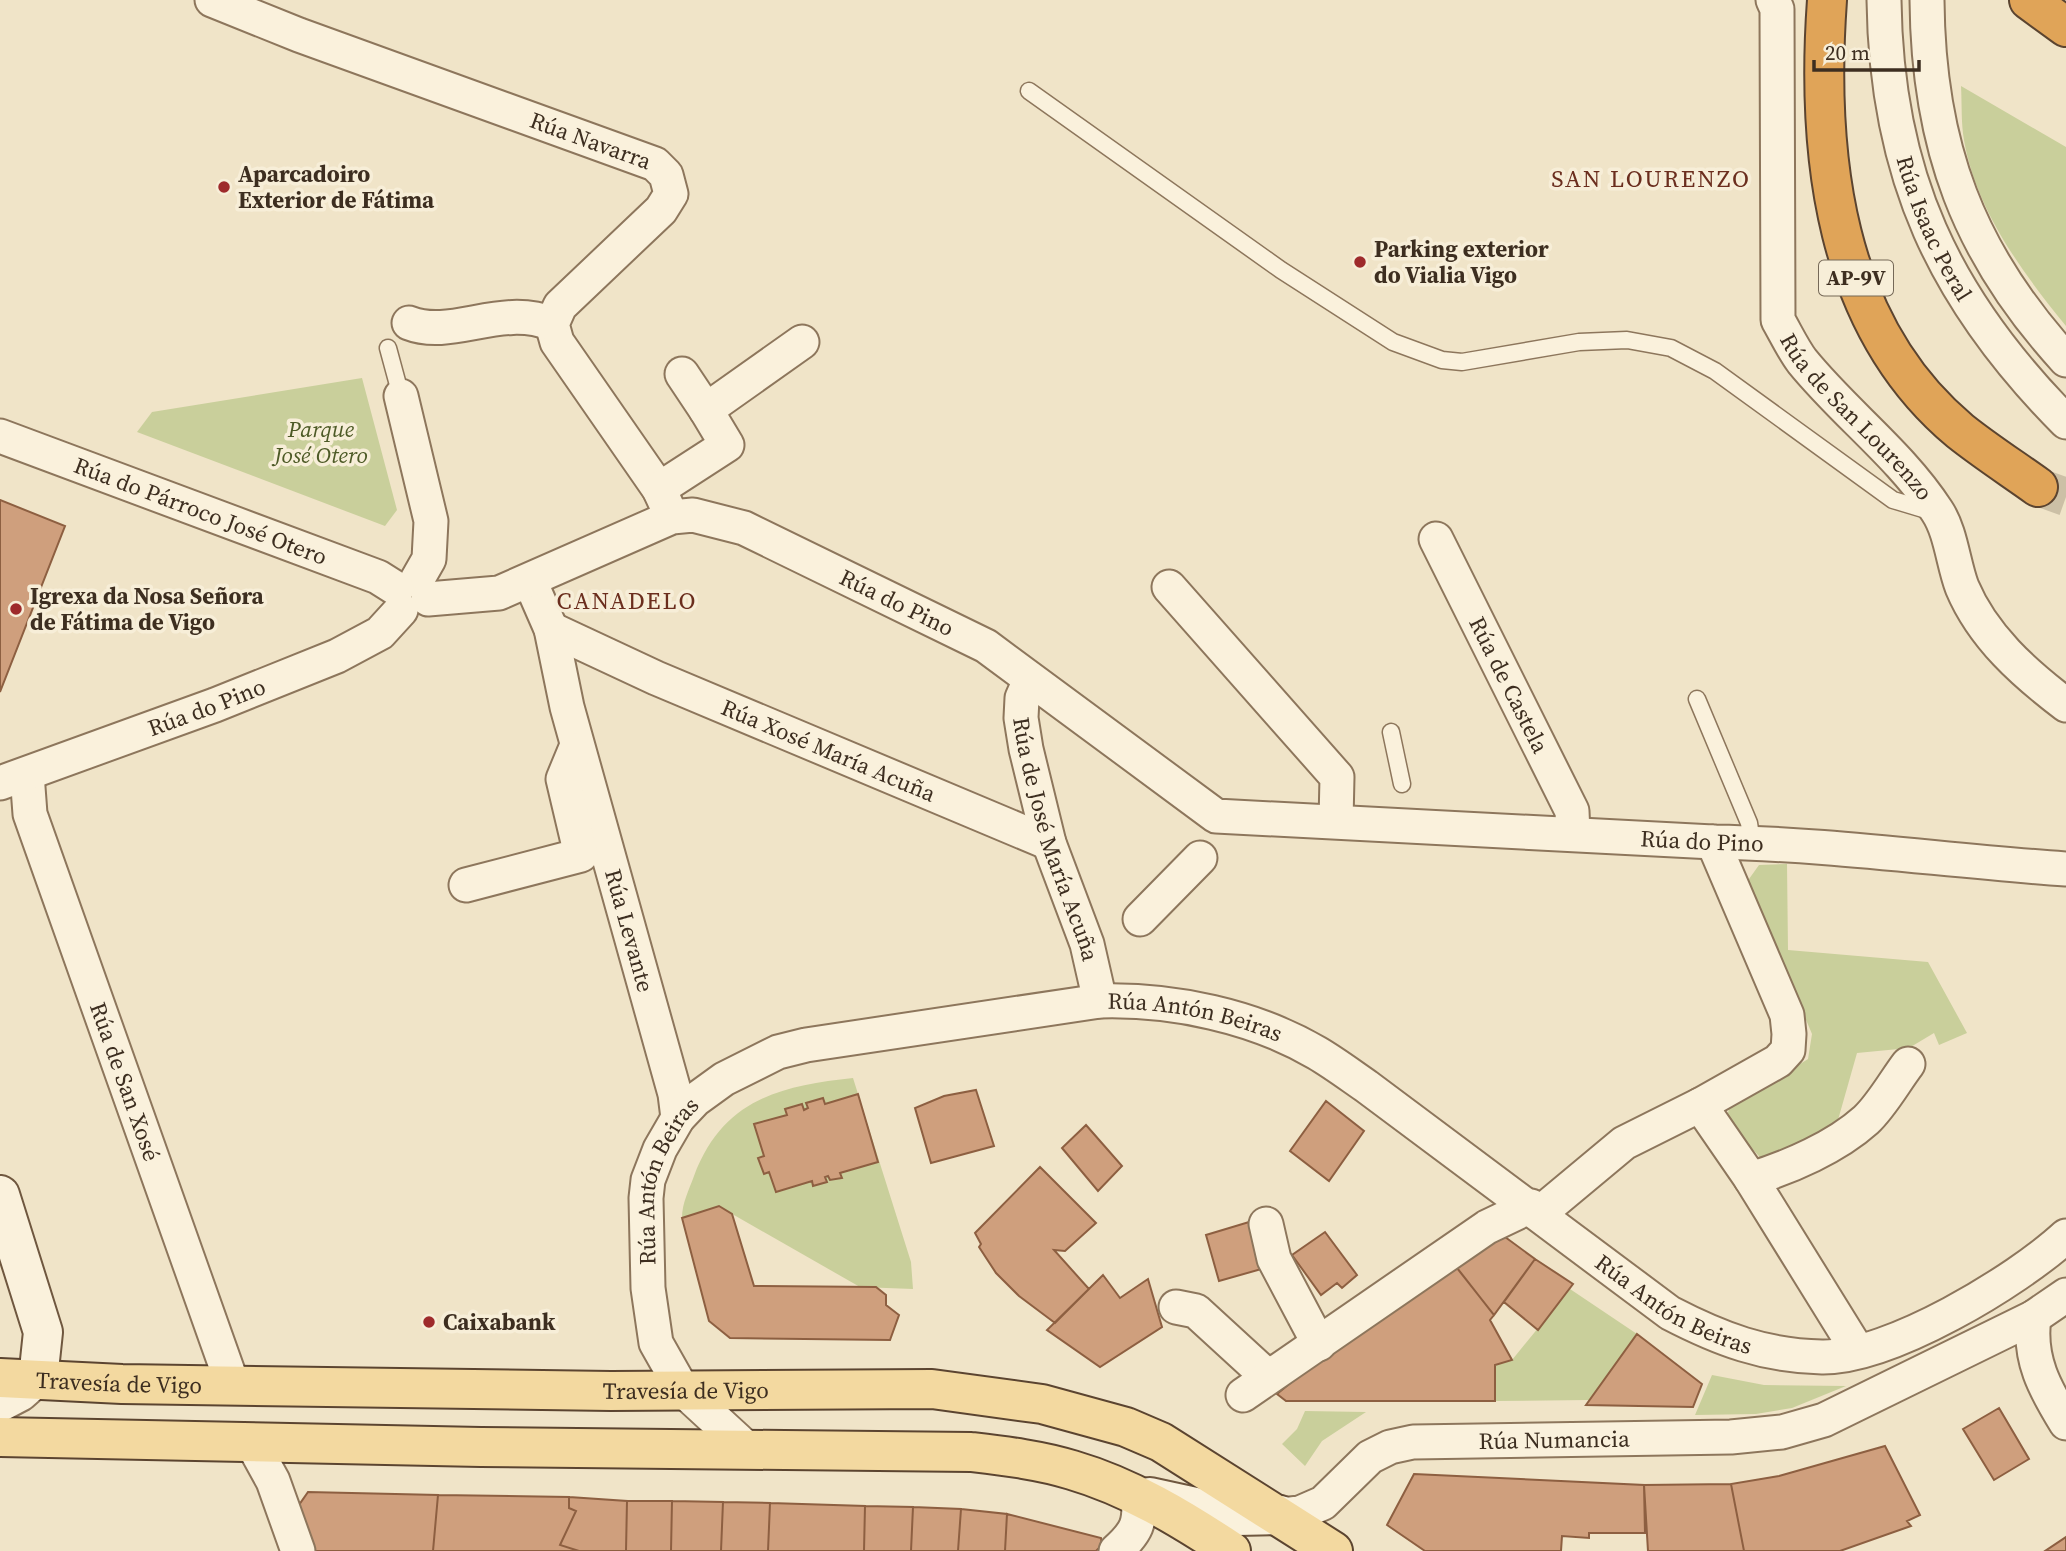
<svg xmlns="http://www.w3.org/2000/svg" width="2066" height="1551" viewBox="0 0 2066 1551" font-family="'Source Serif 4',serif">
<style>
.green{fill:#c9cf9b}
.building{fill:#cf9f7d;stroke:#8d5f41;stroke-width:2}
.lines{fill:none;stroke-linecap:round;stroke-linejoin:round}
.highway-tunnel{stroke:#ccc0a6;stroke-width:38;stroke-dasharray:38 19;stroke-linecap:butt}
.lane-casing{stroke:#8d765c;stroke-width:19}
.street-casing{stroke:#8d765c;stroke-width:37}
.secondary-casing{stroke:#6f573f;stroke-width:42}
.primary-casing{stroke:#5b4430;stroke-width:42}
.highway-casing{stroke:#5b4430;stroke-width:42}
.lane{stroke:#faf1dc;stroke-width:16}
.street{stroke:#faf1dc;stroke-width:33}
.secondary{stroke:#faf1dc;stroke-width:38}
.primary{stroke:#f3d9a0;stroke-width:38}
.highway{stroke:#e0a458;stroke-width:38}
.poi-dot{fill:#9e2a2b;stroke:#f7eed8;stroke-width:2.5}
.labels{text-anchor:middle;stroke-width:7;stroke-linejoin:round;paint-order:stroke}
.shield{fill:#f7eed8;stroke:#756857;stroke-width:2}
.shield-label{font-size:21px;font-weight:bold;fill:#3d2e20}
.street-label{font-size:23px;fill:#3d2e20;stroke:#f7eed8}
.poi-label{font-size:23px;font-weight:bold;fill:#3d2e20;stroke:#f7eed8;text-anchor:start}
.park-label{font-size:23px;font-style:italic;fill:#4d5a26;stroke:#f7eed8}
.neighbourhood-label{font-size:24px;letter-spacing:2px;fill:#6b2e1e;stroke:#f7eed8}
</style>
<rect width="100%" height="100%" fill="#f0e4c8"/>
<path class="green" d="M1961,86L2066,147V326C2022,272 1976,210 1964,140C1961,123 1962,104 1961,86Z
M362,378L397,510L385,526L137,432L152,412Z
M1787,864L1788,950L1928,962L1967,1033L1939,1045L1934,1033L1909,1048L1857,1053L1836,1127L1768,1166L1726,1120L1729,1109L1808,1059L1812,1034L1779,955L1744,886L1759,865Z
M853,1078L911,1262L913,1289L860,1287L720,1207L682,1218C682,1203 689,1190 694,1176C723,1099 780,1086 853,1078Z
M1570,1289L1637,1334L1589,1400L1495,1401V1365L1512,1360Z
M1712,1375L1764,1385L1846,1386L1792,1408L1756,1414L1695,1415Z
M1305,1411L1366,1412L1322,1441L1305,1466L1282,1444L1297,1429Z"/>
<path class="building" d="M0,500L65,526L0,692Z
M976,1090L994,1146L931,1163L915,1108L944,1096Z
M858,1094L878,1162L840,1173L842,1178L830,1180L828,1176L825,1177L827,1182L813,1186L812,1181L776,1192L769,1172L764,1174L758,1158L764,1156L754,1124L787,1115L785,1109L802,1104L804,1110L808,1108L806,1103L823,1098L825,1104Z
M1326,1101L1364,1131L1329,1181L1290,1151Z
M1086,1125L1122,1166L1098,1191L1062,1148Z
M1040,1167L1096,1223L1065,1251L1054,1250L1089,1289L1055,1323L1019,1296L996,1273L979,1247L981,1244L975,1233Z
M719,1206L732,1214L754,1286L876,1287L886,1295V1305L899,1315L890,1340L730,1338L709,1321L682,1218Z
M1259,1219L1272,1266L1219,1281L1206,1235Z
M1325,1232L1357,1275L1342,1288L1337,1283L1321,1295L1292,1255Z
M1501,1234L1535,1259L1494,1315L1454,1264Z
M1535,1259L1573,1284L1538,1330L1504,1302Z
M1453,1263L1494,1315L1490,1320L1512,1360L1495,1365V1401H1286L1277,1394L1375,1313Z
M1103,1275L1120,1298L1148,1279L1162,1327L1100,1367L1047,1330Z
M1637,1334L1702,1384L1693,1407L1586,1405Z
M1999,1408L2029,1459L1994,1480L1963,1429Z
M1885,1446L1920,1515L1907,1521L1911,1526L1840,1551H1744L1731,1484L1779,1476Z
M1414,1474L1644,1485L1645,1533H1589V1538L1562,1536L1561,1551H1425L1387,1525Z
M1731,1484L1744,1551H1648L1644,1485Z
M308,1492L438,1495L433,1551H315L299,1505Z
M438,1495L569,1497V1508L576,1511L560,1545L579,1551H433Z
M569,1497L627,1501L626,1551H579L560,1545L576,1511L569,1508Z
M627,1501H672L671,1551H626Z
M672,1501L723,1502L721,1551H671Z
M723,1502L770,1503L768,1551H721Z
M770,1503L865,1506L864,1551H768Z
M865,1506L913,1507L911,1551H864Z
M913,1507L961,1509L958,1551H911Z
M961,1509L1007,1514L1005,1551H958Z
M1007,1514L1101,1538L1102,1545L1096,1551H1005Z
M2066,1537V1551H2045Z"/>
<g class="lines">
<path class="highway-tunnel" d="M2038,487L2066,497"/>
<g class="lane-casing">
<path id="lane" d="M1029,91L1281,270L1393,342L1442,360L1462,362L1579,342L1627,340L1671,348L1715,371L1893,500L1933,512
M388,348L401,396
M1697,699L1749,823L1752,843
M1391,732L1402,784"/>
</g>
<g class="street-casing">
<g id="street">
<path id="s1" d="M212,0L299,35L655,164L666,175L671,194L661,210L560,306L552,324L557,342L659,489L672,517"/>
<path id="s2" d="M1773,0L1777,9L1778,320C1786,334 1793,349 1802,361C1845,414 1900,454 1937,511C1951,532 1953,563 1962,587C1983,637 2024,673 2066,705"/>
<path id="s3" d="M1884,0C1886,175 1944,299 2066,422"/>
<path d="M1927,0C1928,145 1968,253 2066,360"/>
<path d="M409,323C452,340 502,303 552,324"/>
<path d="M682,374L706,410"/>
<path d="M401,396L431,521L429,559L417,580"/>
<path id="s4" d="M0,436L378,577L397,589"/>
<path d="M659,489L727,445L706,410L802,342"/>
<path id="s5" d="M1436,539L1572,811L1573,834"/>
<path id="s6" d="M530,581L551,629L567,707L675,1094L678,1118"/>
<path d="M1169,587L1337,777L1336,821"/>
<path id="s7" d="M428,599L499,593L672,517L693,515L744,528L986,646L1216,816L1713,842C1831,844 1948,861 2066,869"/>
<path id="s8" d="M551,629L656,678L1049,843"/>
<path id="s9" d="M1030,680L1022,698L1021,718L1026,749L1049,843L1087,944L1100,1001"/>
<path id="s10" d="M27,774L30,814L233,1386"/>
<path id="s11" d="M0,783L215,705L337,656L380,633L401,610"/>
<path d="M1713,842L1787,1015L1789,1034L1788,1050L1778,1061L1700,1105L1751,1179C1790,1167 1836,1147 1866,1120C1882,1105 1895,1081 1908,1064"/>
<path d="M466,885L581,855L563,779L575,750"/>
<path d="M1140,919L1200,858"/>
<path d="M1751,1179L1857,1350"/>
<path d="M1540,1213L1624,1143L1700,1105"/>
<path d="M1266,1224L1274,1259L1319,1344"/>
<path d="M1176,1307L1196,1311L1268,1377"/>
<path d="M2034,1317C2028,1359 2045,1389 2066,1423"/>
<path d="M1243,1395L1487,1227L1531,1206"/>
<path d="M0,1405L21,1394L38,1379"/>
<path d="M251,1441L273,1481L298,1551"/>
<path id="s12" d="M745,1447L682,1389L656,1343L648,1288L646,1198L648,1180L660,1149L678,1118L695,1100L724,1079L778,1052L806,1045L1100,1001C1173,999 1254,1016 1317,1053C1334,1063 1350,1075 1366,1086L1670,1313C1720,1339 1765,1356 1822,1357C1890,1358 2017,1281 2066,1236"/>
<path id="s13" d="M1280,1515L1300,1513L1323,1503L1370,1457L1390,1447L1413,1442L1731,1437L1782,1432L1824,1420L2034,1317L2066,1295"/>
<path d="M1116,1551C1137,1532 1141,1523 1138,1495"/>
</g>
</g>
<g class="secondary-casing">
<path id="secondary" d="M0,1195L43,1332L38,1379
M1150,1497L1237,1516L1280,1515"/>
</g>
<g class="primary-casing">
<g id="primary">
<path id="s14" d="M0,1378L122,1384L611,1391L932,1389L1042,1404L1126,1427L1161,1442L1333,1551"/>
<path d="M0,1437L481,1447L971,1452C1005,1456 1040,1460 1072,1470C1130,1487 1181,1518 1231,1551"/>
</g>
</g>
<g class="highway-casing">
<path id="highway" d="M1827,0C1816,153 1833,325 1960,431C1985,451 2013,469 2038,487
M2029,0L2066,27"/>
</g>
<use href="#lane" class="lane"/>
<use href="#street" class="street"/>
<use href="#secondary" class="secondary"/>
<use href="#primary" class="primary"/>
<use href="#highway" class="highway"/>
</g>
<g class="poi-dot">
<circle cx="224" cy="187" r="7"/>
<circle cx="1360" cy="262" r="7"/>
<circle cx="16" cy="609" r="7"/>
<circle cx="429" cy="1322" r="7"/>
</g>
<g class="labels">
<rect class="shield" x="1819" y="260.5" width="74" height="35" rx="5"/>
<g class="shield-label">
<text x="1856" y="285">AP-9V</text>
</g>
<g class="street-label">
<text dy="8" stroke="none"><textPath href="#s1" startOffset="404">Rúa Navarra</textPath></text>
<text dy="8" stroke="none"><textPath href="#s3" startOffset="236">Rúa Isaac Peral</textPath></text>
<text dy="8" stroke="none"><textPath href="#s2" startOffset="446">Rúa de San Lourenzo</textPath></text>
<text dy="8" stroke="none"><textPath href="#s4" startOffset="214">Rúa do Párroco José Otero</textPath></text>
<text dy="8" stroke="none"><textPath href="#s7" startOffset="504">Rúa do Pino</textPath></text>
<text dy="8" stroke="none"><textPath href="#s5" startOffset="163">Rúa de Castela</textPath></text>
<text dy="8" stroke="none"><textPath href="#s11" startOffset="220">Rúa do Pino</textPath></text>
<text dy="8" stroke="none"><textPath href="#s8" startOffset="303">Rúa Xosé María Acuña</textPath></text>
<text dy="8" stroke="none"><textPath href="#s9" startOffset="166">Rúa de José María Acuña</textPath></text>
<text dy="8" stroke="none"><textPath href="#s7" startOffset="1376">Rúa do Pino</textPath></text>
<text dy="8" stroke="none"><textPath href="#s6" startOffset="364">Rúa Levante</textPath></text>
<text dy="8" stroke="none"><textPath href="#s12" startOffset="915">Rúa Antón Beiras</textPath></text>
<text dy="8" stroke="none"><textPath href="#s10" startOffset="324">Rúa de San Xosé</textPath></text>
<text dy="8" stroke="none"><textPath href="#s12" startOffset="306">Rúa Antón Beiras</textPath></text>
<text dy="8" stroke="none"><textPath href="#s12" startOffset="1482">Rúa Antón Beiras</textPath></text>
<text dy="8" stroke="none"><textPath href="#s14" startOffset="119">Travesía de Vigo</textPath></text>
<text dy="8" stroke="none"><textPath href="#s14" startOffset="686">Travesía de Vigo</textPath></text>
<text dy="8" stroke="none"><textPath href="#s13" startOffset="298">Rúa Numancia</textPath></text>
</g>
<g class="poi-label">
<text x="238" y="182">Aparcadoiro<tspan x="238" dy="26">Exterior de Fátima</tspan></text>
<text x="1374" y="257">Parking exterior<tspan x="1374" dy="26">do Vialia Vigo</tspan></text>
<text x="30" y="604">Igrexa da Nosa Señora<tspan x="30" dy="26">de Fátima de Vigo</tspan></text>
<text x="443" y="1330">Caixabank</text>
</g>
<g class="park-label">
<text x="321" y="437">Parque<tspan x="321" dy="26">José Otero</tspan></text>
</g>
<g class="neighbourhood-label">
<text x="1651" y="187">SAN LOURENZO</text>
<text x="627" y="609">CANADELO</text>
</g>
</g>
<path d="M1814 60v10h105v-10" fill="none" stroke="#3d2e20" stroke-width="3.5"/>
<text x="1825" y="60" font-size="21" fill="#3d2e20" stroke="#f7eed8" stroke-width="5" paint-order="stroke">20 m</text>
</svg>
